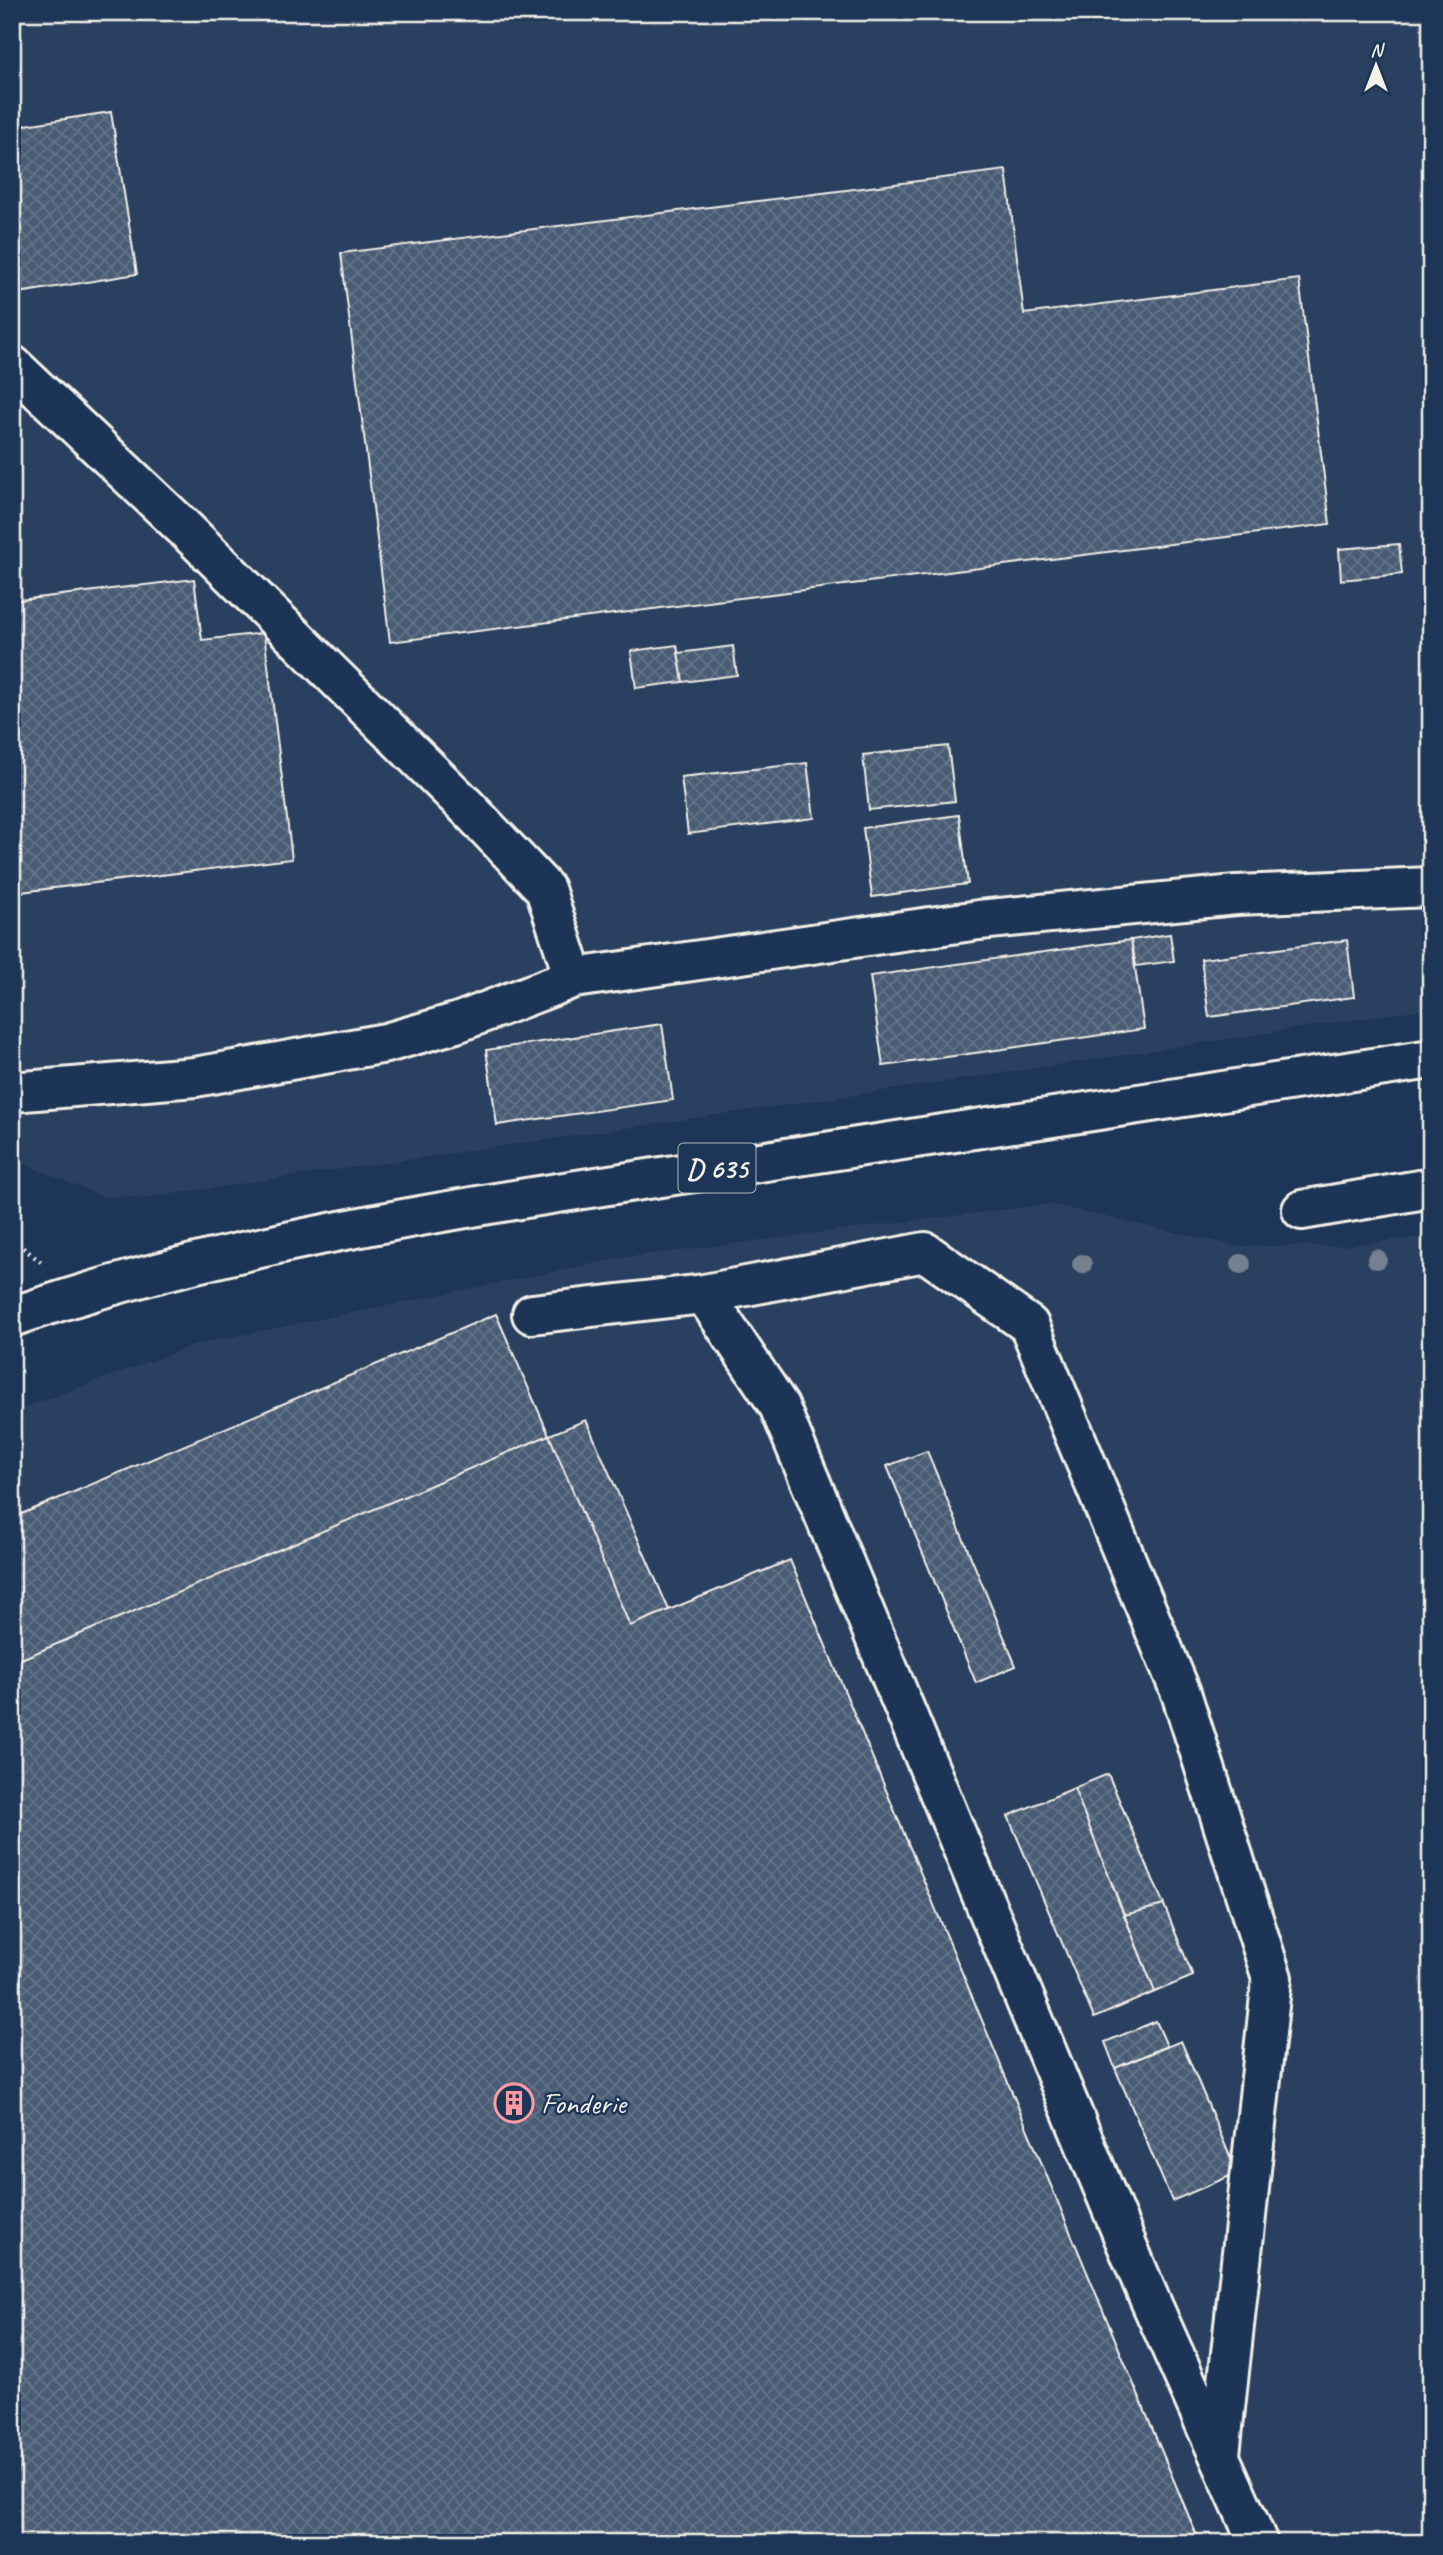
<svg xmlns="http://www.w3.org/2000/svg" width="1443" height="2555" viewBox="0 0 1443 2555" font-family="Caveat,sans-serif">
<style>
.built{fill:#2a4060}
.building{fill:url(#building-cross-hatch);stroke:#f4f1e8;stroke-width:2}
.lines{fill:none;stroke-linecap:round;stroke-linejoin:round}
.minor-casing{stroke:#f4f1e8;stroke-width:44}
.major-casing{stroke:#f4f1e8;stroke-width:44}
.path{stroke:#f4f1e8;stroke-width:4.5;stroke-dasharray:2 5;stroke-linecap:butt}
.minor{stroke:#1d3557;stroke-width:38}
.major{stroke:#1d3557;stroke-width:38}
.tree{fill:#748191}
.labels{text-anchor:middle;stroke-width:5;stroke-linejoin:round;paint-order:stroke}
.shield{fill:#1d3557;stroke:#b4b9bc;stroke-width:2}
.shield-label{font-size:28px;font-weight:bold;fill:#f4f1e8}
.poi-label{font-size:30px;fill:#f4f1e8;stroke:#1d3557;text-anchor:start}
</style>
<defs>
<pattern id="building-cross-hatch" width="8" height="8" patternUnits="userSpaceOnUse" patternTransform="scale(1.75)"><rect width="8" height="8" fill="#485b74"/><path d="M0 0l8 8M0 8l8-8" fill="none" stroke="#637388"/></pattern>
</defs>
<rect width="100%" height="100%" fill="#1d3557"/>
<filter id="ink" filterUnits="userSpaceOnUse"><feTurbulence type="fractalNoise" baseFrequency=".0143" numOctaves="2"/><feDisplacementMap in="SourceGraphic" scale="14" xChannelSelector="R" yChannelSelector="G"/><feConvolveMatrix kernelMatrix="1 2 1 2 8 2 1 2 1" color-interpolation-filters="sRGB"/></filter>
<g filter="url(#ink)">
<path class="built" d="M12,12H1431V1008L958,1080L150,1197L101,1196L12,1159Z
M1048,1204L1237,1246H1341L1431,1236V2543H12V1412L197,1344L627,1257Z"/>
<path class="building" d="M111,112L137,274L12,294V127Z
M1006,170L1024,314L1299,279L1330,524L390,642L341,253Z
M1427,198H1431V242H1430Z
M1399,544L1402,574L1341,580L1339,549Z
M194,579L202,640L264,633L292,859L12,893V601Z
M677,645L683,682L636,688L631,651Z
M733,646L737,675L683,682L678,653Z
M948,746L955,801L869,810L863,755Z
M807,763L814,818L688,834L681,777Z
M959,815L968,884L872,897L863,828Z
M1170,934L1174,961L1136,966L1131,940Z
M1131,940L1144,1029L883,1066L870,976Z
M1347,940L1354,997L1209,1017L1201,959Z
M662,1024L673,1100L497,1125L486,1050Z
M496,1314L549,1435L12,1663V1518Z
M586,1420L669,1610L630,1626L549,1435Z
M549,1435L630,1626L790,1560L1200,2543H12V1663Z
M927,1451L1016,1666L976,1683L887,1466Z
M1108,1774L1164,1905L1124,1915L1074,1788Z
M1074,1788L1155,1992L1094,2018L1008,1816Z
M1164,1905L1193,1976L1155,1992L1124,1915Z
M1156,2021L1167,2046L1115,2068L1105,2042Z
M1181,2041L1237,2173L1172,2201L1115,2068Z"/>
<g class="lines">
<g class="minor-casing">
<path id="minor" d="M12,365L183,527L466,806L545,889L574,978
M12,1092L195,1077L386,1043L459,1022L574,978L979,920L1236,895L1431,887
M1302,1210L1431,1188
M704,1294L925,1252L1029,1325L1181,1693L1272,1978L1220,2454
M532,1314L704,1294L779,1406L1146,2291L1258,2543"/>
</g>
<g class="major-casing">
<path id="major" d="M12,1317C238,1239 478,1205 714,1169C953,1132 1192,1095 1431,1059"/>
</g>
<path class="path" d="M12,1239L41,1262"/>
<use href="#minor" class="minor"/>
<use href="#major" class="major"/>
</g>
<g class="tree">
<circle cx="1377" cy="1259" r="10"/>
<circle cx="1082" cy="1264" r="10"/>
<circle cx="1241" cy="1264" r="10"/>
</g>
</g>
<defs>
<g id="building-ring" transform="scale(2.0125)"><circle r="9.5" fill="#1d3557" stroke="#ff9aa2" stroke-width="1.5"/><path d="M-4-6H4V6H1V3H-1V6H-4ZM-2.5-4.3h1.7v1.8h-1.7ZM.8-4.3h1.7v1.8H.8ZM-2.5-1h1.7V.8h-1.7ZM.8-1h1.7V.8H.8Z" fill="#ff9aa2"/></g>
</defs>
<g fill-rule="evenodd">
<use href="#building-ring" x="514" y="2103"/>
</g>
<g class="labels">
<rect class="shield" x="678.5" y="1143.5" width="77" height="49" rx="5"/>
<g class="shield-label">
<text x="717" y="1178">D 635</text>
</g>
<g class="poi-label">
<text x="541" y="2113">Fonderie</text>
</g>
</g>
<rect width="1443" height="2555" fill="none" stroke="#1d3557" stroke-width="42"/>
<rect x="21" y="21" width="1401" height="2513" fill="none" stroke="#f4f1e8" stroke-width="2.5" filter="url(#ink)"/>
<g transform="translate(1376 66)" stroke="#1d3557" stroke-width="5" paint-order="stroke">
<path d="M0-5L12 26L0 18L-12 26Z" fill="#f4f1e8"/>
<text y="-10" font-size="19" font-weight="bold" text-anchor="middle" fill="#f4f1e8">N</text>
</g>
</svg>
